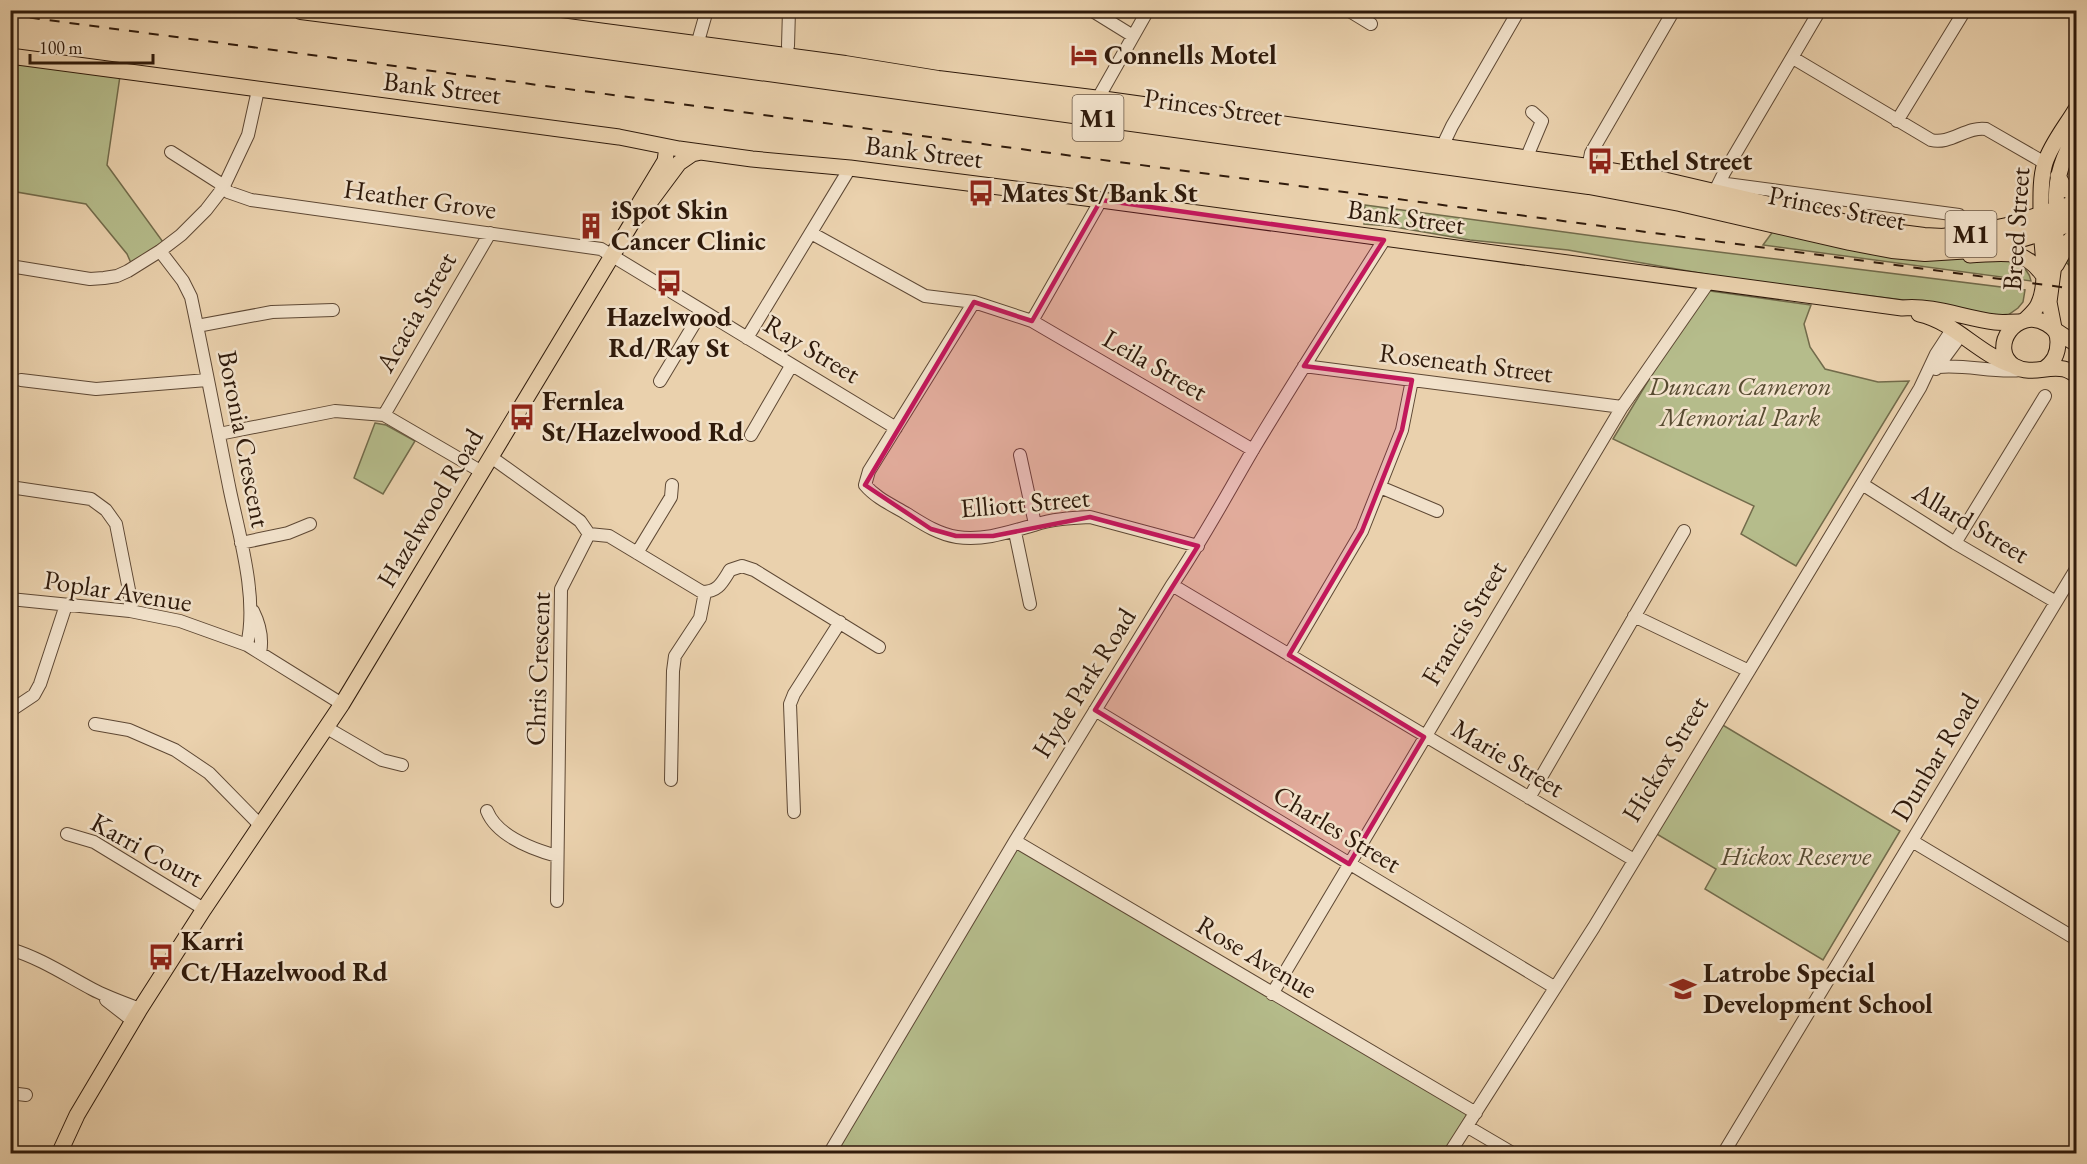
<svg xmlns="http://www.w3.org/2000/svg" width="2087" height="1164" viewBox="0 0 2087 1164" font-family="'EB Garamond',serif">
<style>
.green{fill:#b5bc8b;stroke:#726b4b;stroke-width:1.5}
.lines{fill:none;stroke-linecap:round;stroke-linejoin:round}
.minor-casing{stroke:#5e4834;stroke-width:14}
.major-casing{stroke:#2f1a0b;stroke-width:17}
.highway-casing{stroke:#2f1a0b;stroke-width:20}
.minor{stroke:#f1e1ca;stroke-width:12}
.major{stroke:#ead1ad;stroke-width:15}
.highway{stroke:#ead1ad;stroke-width:18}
.rail{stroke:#2f1a0b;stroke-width:2;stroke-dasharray:10 10;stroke-linecap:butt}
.marked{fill:#c2185b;fill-opacity:0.2;stroke:#c2185b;stroke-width:4.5;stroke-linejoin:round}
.labels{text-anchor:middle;stroke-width:5;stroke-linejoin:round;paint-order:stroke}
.shield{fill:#f1e1ca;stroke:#695644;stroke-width:1.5}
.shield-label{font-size:26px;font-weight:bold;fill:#2f1a0b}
.poi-label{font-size:27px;font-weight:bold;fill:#2f1a0b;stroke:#f1e1ca;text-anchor:start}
.street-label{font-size:27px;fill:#2f1a0b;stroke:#f1e1ca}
.park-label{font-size:27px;font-style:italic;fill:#574b31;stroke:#f1e1ca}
</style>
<rect width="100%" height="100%" fill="#ead1ad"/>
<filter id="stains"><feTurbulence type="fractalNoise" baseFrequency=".00333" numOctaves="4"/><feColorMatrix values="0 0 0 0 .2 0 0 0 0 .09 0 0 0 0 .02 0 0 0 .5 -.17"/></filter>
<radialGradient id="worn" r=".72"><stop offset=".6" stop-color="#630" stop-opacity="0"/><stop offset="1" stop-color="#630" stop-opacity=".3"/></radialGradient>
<path class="green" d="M11,61L120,76L107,165L163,242L131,263L127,254L86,204L11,191Z
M1365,205L1638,242L2025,290L2023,302L2018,308L2008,315L1997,316L1943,305L1728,278L1568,250L1470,240L1389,226L1364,224Z
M1774,230L2015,261C2023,266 2030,272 2031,281L1763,245Z
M2076,245V273L2066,262Z
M1703,290L1811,305L1804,324L1810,347L1825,369L1878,382L1909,381L1796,566L1741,534L1754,506L1613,439Z
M375,423L386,425L415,441L383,494L354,478Z
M1721,724L1900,831L1823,960L1705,889L1716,869L1655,833Z
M1016,843L1468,1113L1444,1153L831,1154Z"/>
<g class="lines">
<g class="minor-casing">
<path id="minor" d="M1091,10L1133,36
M1348,10L1371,24
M697,45L707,10
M788,46L789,10
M1793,58L1931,140C1950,145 1967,126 1986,129L2045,163
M1099,105L1101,93L1148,10
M1897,121L1965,10
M171,152L218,182L228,192L251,200L601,249L896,428
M1441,155L1442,147L1452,126L1519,10
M1526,159L1542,121L1532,112
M1588,168L1591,153L1674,10
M1719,183L1959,215
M1716,189L1724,173L1820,10
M811,233L925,296L974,302L1032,321L1253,450
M160,251L183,281L191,297C205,362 217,427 230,491C240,538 258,599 247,645
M10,266L90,279L104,278L117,276L128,271L160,251L181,235L206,210L223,188L248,135L258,90
M974,302L869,471L865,485C876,498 892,505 907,514C923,524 938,534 957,537C984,541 1009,532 1034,525C1052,519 1071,518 1090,517L1198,546
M1032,321L1101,200
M197,326L272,312L333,310
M747,338L850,168
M1304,366L1622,407
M1938,367C1966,364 1993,373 2021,370
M1936,369L1961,335
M21,380L96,389L207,380
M660,381L702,311
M384,415L490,233
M219,434L335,411L384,415L482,472
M751,435L791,366
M1020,455L1035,524
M491,457L580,521L589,534L561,589L557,901
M1862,484L1955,543L2056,602
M10,487L91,499L106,510L116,524L130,595V611
M1380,487L1437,511
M1015,532L1030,604
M589,534L609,536L702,592C718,592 722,583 730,570L742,566L754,570L879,647
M241,543L288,533L310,524
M1955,543L2045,396
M637,553L671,497L672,485
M1172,585L1634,860
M10,599L130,611L180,621L247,645L342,704
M253,611C260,625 263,638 260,653
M1634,616L1749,671
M1289,655L1362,531L1402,430L1412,380
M1095,710L1554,987
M10,711L34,695L40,684L66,605
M95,724L129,730L175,750L209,773L260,825
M327,728L382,760L402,765
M671,780L673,671L675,656L700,618L705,592
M1529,798L1684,531
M487,811C497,836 532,849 557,856
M794,812L790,704L794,694L840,622
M67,834L94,842L204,909
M1015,841L1476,1113
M1912,841L2076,939
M10,949C40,958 64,974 92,989C107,997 124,1003 140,1009
M1272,994L1622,407L1708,283
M106,1000L133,1021
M10,1093L26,1095
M1468,1127L1514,1154
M829,1154L1015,841L1172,585C1202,541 1227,494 1254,448C1296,378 1340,309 1384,240
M1449,1154L1594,927L1920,388L1936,354L1953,328
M1723,1154L2076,569"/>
</g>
<g class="major-casing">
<path id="major" d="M10,56L619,137L679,149L752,159L850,168L1101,200L1902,308C1935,305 1963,318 1995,322C2002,323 2010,322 2018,322
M2058,176C2063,185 2065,192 2076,193
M639,204L665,161L667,147
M2057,209C2054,182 2061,159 2076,135
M2041,215C2041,198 2040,179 2045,163C2051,144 2066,126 2076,109
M1970,255C2001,254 2022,246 2043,275
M2056,265L2070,240L2076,234
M1919,314C1955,322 1978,354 2012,365
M2025,320C2030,315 2035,311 2038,305C2048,285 2043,254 2041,232
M2054,328L2049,302L2056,249V227
M2055,330L2076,344
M2044,369C2054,362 2058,354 2058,342C2058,333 2055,329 2047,324C2016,305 1988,349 2014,366C2031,376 2047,365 2064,369C2068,370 2073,373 2076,375
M59,1154L77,1115L140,1009L204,909L342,704L633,221L647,206L679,163L692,154L701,152"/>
</g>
<g class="highway-casing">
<path id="highway" d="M301,10L520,38L1589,185L1680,202L1850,241L1892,249L1925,252L1972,249L2011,241L2076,221
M433,10L845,65L938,80L1100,100L1588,168L1658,180L1877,231L1924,237L1943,238L1983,232L2007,227L2076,204"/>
</g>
<use href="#minor" class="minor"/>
<use href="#major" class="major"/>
<use href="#highway" class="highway"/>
<path class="rail" d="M10,15L2076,289"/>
</g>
<path class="marked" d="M1101,200L1384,240L1304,366L1412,380L1402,430L1362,531L1289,655L1424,737L1349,864L1095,710L1198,546L1090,517L993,536H956L931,529L865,485L974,302L1032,321Z"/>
<defs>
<g id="hotel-bare" transform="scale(2.07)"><path d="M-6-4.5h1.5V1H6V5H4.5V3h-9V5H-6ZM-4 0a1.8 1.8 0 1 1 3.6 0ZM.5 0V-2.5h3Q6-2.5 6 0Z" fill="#8f2418" stroke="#f1e1ca" stroke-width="2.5" paint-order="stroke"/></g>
<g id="bus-bare" transform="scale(2.07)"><path d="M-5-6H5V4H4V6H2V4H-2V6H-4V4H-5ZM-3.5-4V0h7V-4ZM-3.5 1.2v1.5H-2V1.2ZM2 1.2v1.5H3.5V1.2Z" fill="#8f2418" stroke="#f1e1ca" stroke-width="2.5" paint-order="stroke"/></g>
<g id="building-bare" transform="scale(2.07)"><path d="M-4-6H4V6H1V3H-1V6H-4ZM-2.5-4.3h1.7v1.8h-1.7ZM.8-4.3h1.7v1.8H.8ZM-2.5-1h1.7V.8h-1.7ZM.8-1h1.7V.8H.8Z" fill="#8f2418" stroke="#f1e1ca" stroke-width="2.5" paint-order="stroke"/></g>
<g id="school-bare" transform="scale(2.07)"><path d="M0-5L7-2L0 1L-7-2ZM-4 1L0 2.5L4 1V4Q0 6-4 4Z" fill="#8f2418" stroke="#f1e1ca" stroke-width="2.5" paint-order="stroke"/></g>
</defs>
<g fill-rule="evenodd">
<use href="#hotel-bare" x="1084" y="55"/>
<use href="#bus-bare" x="1600" y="161"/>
<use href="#bus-bare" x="981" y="193"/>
<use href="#building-bare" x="591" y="226"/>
<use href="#bus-bare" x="669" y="283"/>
<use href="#bus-bare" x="522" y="417"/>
<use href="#bus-bare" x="161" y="957"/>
<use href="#school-bare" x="1683" y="989"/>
</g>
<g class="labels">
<g class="shield">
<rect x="1072.5" y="95" width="51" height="46" rx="4.5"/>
<rect x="1945.5" y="211" width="51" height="46" rx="4.5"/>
</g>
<g class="shield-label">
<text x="1098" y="127">M1</text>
<text x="1971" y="243">M1</text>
</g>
<g class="poi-label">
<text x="1104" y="64">Connells Motel</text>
<text x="1620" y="170">Ethel Street</text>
<text x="1001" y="202">Mates St/Bank St</text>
<text x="611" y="219">iSpot Skin<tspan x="611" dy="31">Cancer Clinic</tspan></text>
<text x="669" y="326" text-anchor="middle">Hazelwood<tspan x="669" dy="31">Rd/Ray St</tspan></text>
<text x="542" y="410">Fernlea<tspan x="542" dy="31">St/Hazelwood Rd</tspan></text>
<text x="181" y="950">Karri<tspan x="181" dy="31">Ct/Hazelwood Rd</tspan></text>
<text x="1703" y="982">Latrobe Special<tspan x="1703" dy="31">Development School</tspan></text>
</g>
<g class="street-label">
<text transform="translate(442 88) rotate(7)" y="9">Bank Street</text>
<text transform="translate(1213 107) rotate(8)" y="9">Princes Street</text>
<text transform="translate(924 152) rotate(7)" y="9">Bank Street</text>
<text transform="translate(420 199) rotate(8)" y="9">Heather Grove</text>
<text transform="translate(1837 208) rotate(11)" y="9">Princes Street</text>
<text transform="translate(1406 217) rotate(8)" y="9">Bank Street</text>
<text transform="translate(2016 229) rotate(-86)" y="9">Breed Street</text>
<text transform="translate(416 312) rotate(-60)" y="9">Acacia Street</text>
<text transform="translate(812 349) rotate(31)" y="9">Ray Street</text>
<text transform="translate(1466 363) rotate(7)" y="9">Roseneath Street</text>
<text transform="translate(1155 365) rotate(30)" y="9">Leila Street</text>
<text transform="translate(244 439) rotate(79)" y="9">Boronia Crescent</text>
<text transform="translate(1025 503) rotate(-5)" y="9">Elliott Street</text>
<text transform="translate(430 508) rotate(-59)" y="9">Hazelwood Road</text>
<text transform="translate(1971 523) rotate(31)" y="9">Allard Street</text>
<text transform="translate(118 591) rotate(9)" y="9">Poplar Avenue</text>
<text transform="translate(1464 623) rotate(-59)" y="9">Francis Street</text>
<text transform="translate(538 669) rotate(-88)" y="9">Chris Crescent</text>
<text transform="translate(1084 683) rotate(-58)" y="9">Hyde Park Road</text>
<text transform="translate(1935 757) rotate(-59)" y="9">Dunbar Road</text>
<text transform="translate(1508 758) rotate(31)" y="9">Marie Street</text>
<text transform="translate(1665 759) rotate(-59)" y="9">Hickox Street</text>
<text transform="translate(1337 829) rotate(31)" y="9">Charles Street</text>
<text transform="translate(147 850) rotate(29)" y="9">Karri Court</text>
<text transform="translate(1257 957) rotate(31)" y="9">Rose Avenue</text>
</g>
<g class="park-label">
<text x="1740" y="395">Duncan Cameron<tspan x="1740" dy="31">Memorial Park</tspan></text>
<text x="1796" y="865">Hickox Reserve</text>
</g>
</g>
<rect width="2087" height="1164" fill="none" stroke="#ead1ad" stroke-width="36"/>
<rect x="12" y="12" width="2063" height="1140" fill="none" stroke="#2f1a0b" stroke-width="3"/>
<rect x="18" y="18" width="2051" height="1128" fill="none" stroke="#2f1a0b" stroke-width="1.5"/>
<path d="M30 54v9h123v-9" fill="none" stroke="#2f1a0b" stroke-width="3"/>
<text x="39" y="54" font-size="18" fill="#2f1a0b" stroke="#f1e1ca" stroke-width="4.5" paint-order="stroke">100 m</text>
<rect width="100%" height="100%" filter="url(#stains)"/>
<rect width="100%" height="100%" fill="url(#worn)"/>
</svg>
